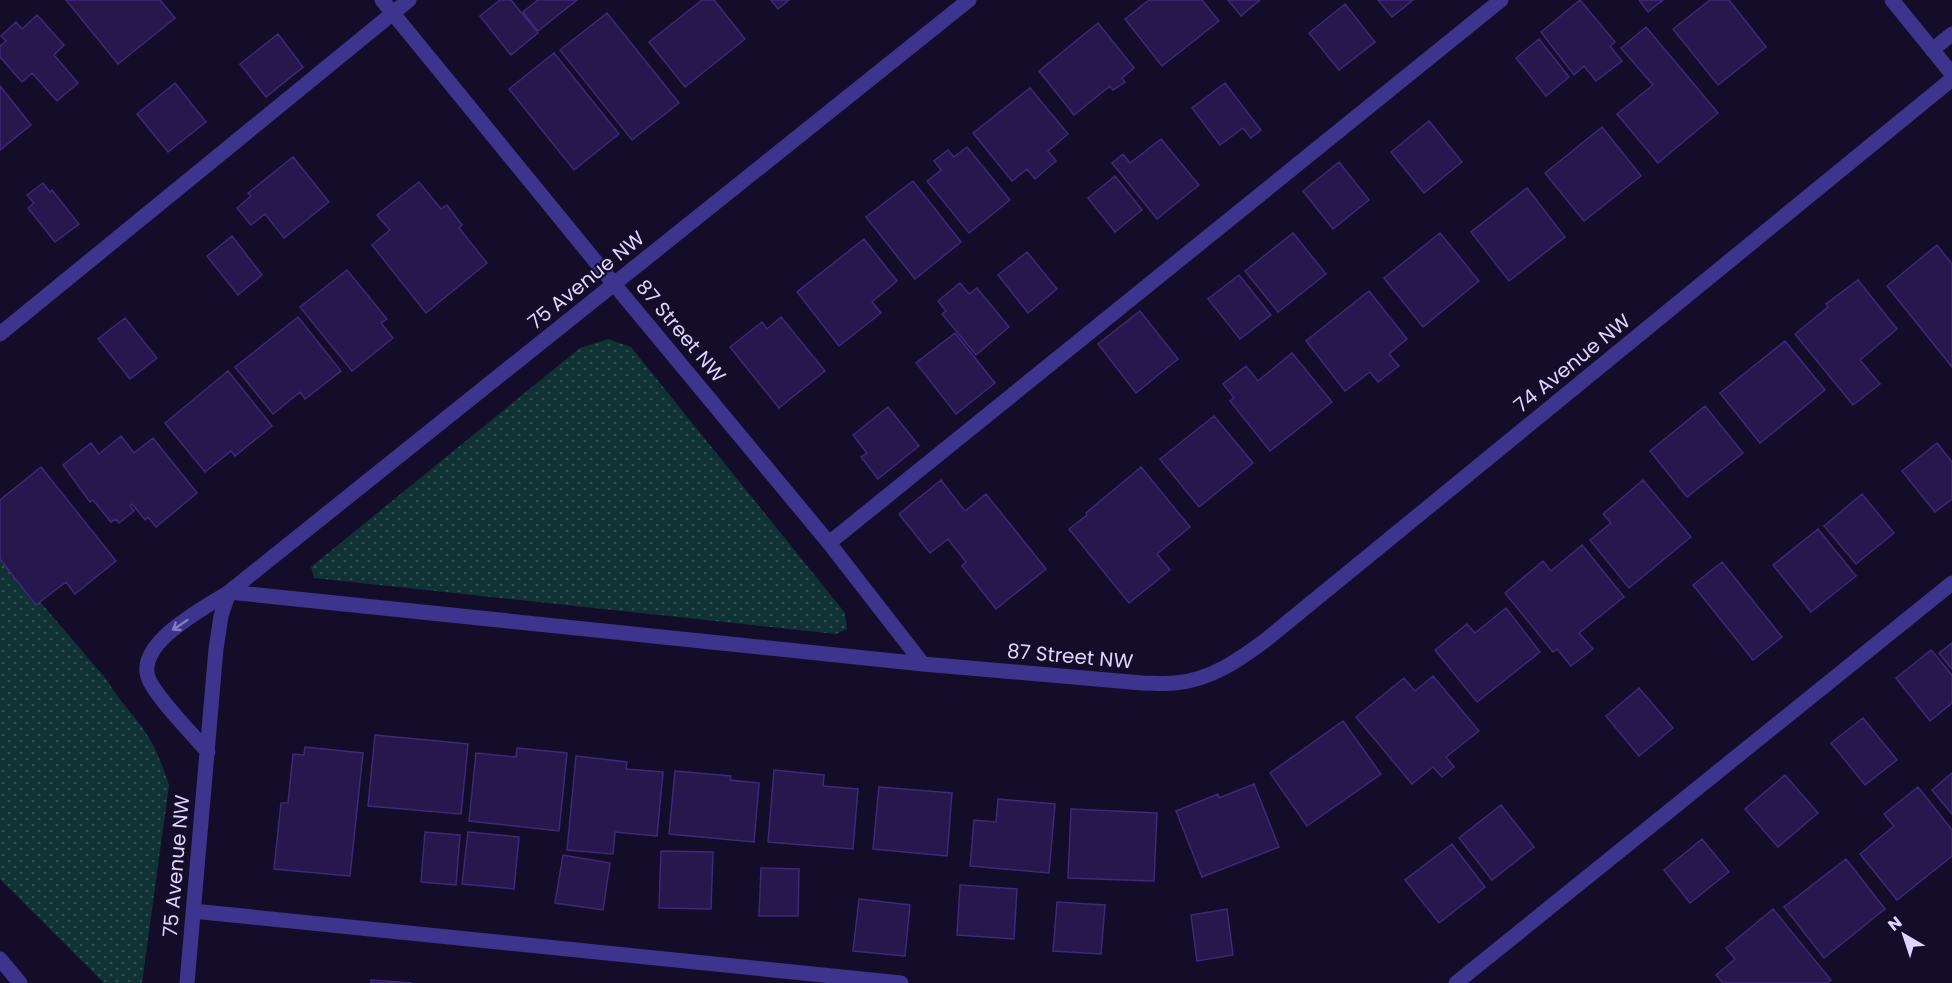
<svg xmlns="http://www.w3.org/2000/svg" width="1952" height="983" viewBox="0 0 1952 983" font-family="Poppins,sans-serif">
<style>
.grass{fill:url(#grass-dots)}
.building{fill:#26174c;stroke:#3f277a;stroke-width:1.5}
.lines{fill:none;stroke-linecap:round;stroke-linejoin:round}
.minor{stroke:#3f348d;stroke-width:15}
.oneway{stroke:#877cc0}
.labels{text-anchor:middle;stroke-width:4.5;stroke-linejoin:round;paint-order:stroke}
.street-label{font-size:20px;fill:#ded5ff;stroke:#140d29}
</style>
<defs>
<pattern id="grass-dots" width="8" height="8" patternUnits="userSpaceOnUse" patternTransform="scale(1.5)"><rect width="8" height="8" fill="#103234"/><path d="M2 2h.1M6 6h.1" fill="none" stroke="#324f52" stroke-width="1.8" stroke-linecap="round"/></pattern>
</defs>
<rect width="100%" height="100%" fill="#140d29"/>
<path class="grass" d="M608,339L631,347L845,613L847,629L836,634L314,578L311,567L580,348Z
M0,555L107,680C118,700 134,714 146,733C157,750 163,767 169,785L142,983H104L0,879Z"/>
<path class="building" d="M66,0H160L175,18L118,64Z
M500,0H511L538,33L511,55L480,16Z
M538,0H537H577L538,31L523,12Z
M702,0H714L745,39L685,87L649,42Z
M771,0H789L778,9Z
M1149,0H1202L1219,21L1162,66L1125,19Z
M1228,0H1260L1241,16Z
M1378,0H1413L1392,17Z
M1580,0L1615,42L1610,46L1622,61L1596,81L1584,66L1574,75L1541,32Z
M1639,0H1663L1648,12Z
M1710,0H1729L1766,47L1718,85L1673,29Z
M1345,4L1375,42L1339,70L1309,33Z
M607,13L679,103L632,140L560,50Z
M37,15L64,45L54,55L78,83L57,101L32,73L22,82L0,57V46L6,41L1,36L16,22L22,29Z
M1098,23L1134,68L1122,78L1125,82L1113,90L1110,86L1074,115L1039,71Z
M1646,27L1718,113L1658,163L1617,114L1653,85L1621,48Z
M278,34L303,67L266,97L240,64Z
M1539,39L1569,77L1546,96L1516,58Z
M554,53L619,134L574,170L509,89Z
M175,83L206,122L168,152L137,114Z
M1225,83L1261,130L1251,138L1243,128L1220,145L1192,108Z
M0,86L31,125L0,150Z
M1030,88L1068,134L1048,151L1056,161L1035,179L1027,169L1012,181L973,133Z
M1429,121L1462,162L1424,193L1391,152Z
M1602,127L1641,176L1584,221L1545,173Z
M1161,139L1199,185L1157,219L1112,163L1123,154L1130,163Z
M967,147L1010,200L969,233L927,181L941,170L934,161L948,150L954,157Z
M293,157L329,202L284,238L265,214L251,225L237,208L251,196L248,193Z
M1339,162L1369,200L1333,229L1303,191Z
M1115,176L1142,210L1115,232L1088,198Z
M913,181L961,242L915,279L866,217Z
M419,182L441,209L447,205L462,225L459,228L487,263L426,313L372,245L390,230L377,215Z
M43,183L50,192L52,190L79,224L55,242L28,208L34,203L27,195Z
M1527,188L1565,237L1509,281L1471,232Z
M1293,233L1326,274L1278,312L1245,271Z
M1440,233L1479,281L1423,327L1384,278Z
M232,236L262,275L238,295L207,256Z
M864,239L897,281L872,302L881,313L839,346L797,292Z
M1937,245L1952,264V367L1887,286Z
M1027,252L1057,289L1028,313L998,275Z
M347,270L387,319L381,323L393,338L352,371L300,307Z
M1239,275L1271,315L1240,339L1208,299Z
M1858,280L1897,329L1860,360L1880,384L1853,405L1795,334L1828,307L1826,304Z
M960,283L969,294L977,288L1009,327L976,355L942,314L946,311L938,301Z
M1369,291L1407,339L1389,354L1399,366L1378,382L1370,372L1345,391L1306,341Z
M1140,311L1178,359L1136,393L1098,344Z
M298,317L341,371L305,399L300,392L273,414L235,367Z
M781,317L825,371L779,408L730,347L762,322L767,329Z
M125,318L157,358L130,379L98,339Z
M955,333L995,383L956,414L916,363Z
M1785,341L1825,390L1760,443L1720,393Z
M1292,353L1332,402L1270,451L1230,401L1234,398L1223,384L1246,366L1258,381Z
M228,371L272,426L235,456L231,451L205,472L165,423Z
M1705,406L1743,453L1687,497L1650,451Z
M888,407L919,446L878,479L861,457L867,453L853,435Z
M1214,416L1253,463L1199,507L1160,459Z
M121,436L134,453L153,438L197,493L156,527L148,517L145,520L132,504L130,506L134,511L119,523L116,519L111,522L93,500L90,502L63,465L91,443L99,454Z
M1937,443L1952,462V499L1935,512L1902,471Z
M41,467L116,561L75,594L66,582L36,605L0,559V500Z
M1141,467L1190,527L1157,554L1170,570L1129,603L1069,529L1087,515L1086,513Z
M941,480L965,511L986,494L1046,569L996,609L962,566L966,562L948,539L930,553L899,514Z
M1643,480L1691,537L1629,588L1590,540L1611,523L1603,514Z
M1862,494L1894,533L1856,564L1824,526Z
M1818,529L1856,576L1811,612L1773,565Z
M1582,545L1624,597L1579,633L1593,649L1571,666L1557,649L1553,652L1505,593L1543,561L1551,571Z
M1722,562L1782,637L1753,660L1693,585Z
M1506,608L1540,652L1477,702L1435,650L1467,624L1475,633Z
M1952,643V669L1939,653Z
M1931,650L1952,675V703L1930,721L1896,678Z
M1433,676L1479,731L1446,757L1454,767L1442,777L1433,767L1412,784L1356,717L1404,678L1415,691Z
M1639,688L1673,728L1639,756L1606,716Z
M1863,718L1897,760L1865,785L1831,743Z
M1343,721L1381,774L1307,826L1270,773Z
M375,735L468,744L461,814L368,806Z
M305,747L363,753L350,876L274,869L281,803H288L293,754L304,755Z
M517,748L567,753L559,831L469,821L476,753L516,757Z
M576,756L627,762L626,769L663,772L657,836L615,832L613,854L567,850Z
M774,770L824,775L823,786L858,789L853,849L768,842Z
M675,771L731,776L730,780L759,783L754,842L669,834Z
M1952,773V814L1932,790Z
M1785,775L1818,813L1778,847L1745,809Z
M1254,784L1279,847L1202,877L1176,811L1218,794L1219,798Z
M879,787L952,793L947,856L873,849Z
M1918,787L1952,830V856L1897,900L1860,854L1894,826L1884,814Z
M998,799L1055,804L1049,873L970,866L974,820L996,822Z
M1501,805L1534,847L1492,880L1459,838Z
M1071,809L1157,813L1154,881L1068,878Z
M425,832L460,835L456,885L421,882Z
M468,832L519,837L514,889L462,884Z
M1702,839L1729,872L1690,903L1664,870Z
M1452,844L1485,887L1439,923L1405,880Z
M661,851L713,852L711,909L659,908Z
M563,855L610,863L603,910L555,903Z
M1846,859L1885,909L1824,958L1784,907Z
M761,868L799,869L798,916H759Z
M960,885L1017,889L1014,939L957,935Z
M859,899L910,905L905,956L853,951Z
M1057,902L1105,905L1101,954L1053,951Z
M1227,909L1233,955L1197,961L1191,915Z
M1773,909L1831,980L1827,983H1723L1716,975L1735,959L1726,948Z
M371,980L412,983H371Z"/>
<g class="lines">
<path class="minor" d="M382,0L614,284L829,543L923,664
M1892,0L1952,74
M1932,50L1952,34
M0,334L409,0
M829,543L1501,0
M208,752C194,736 153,694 148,677C137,642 205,608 229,592L923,664L1142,683C1153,683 1164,684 1175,683C1211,680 1239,660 1267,639L1952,79
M193,911L901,983
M0,959L20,983
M187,983L216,649L221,616L229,592L969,0
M1456,983L1952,583"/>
</g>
<defs><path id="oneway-shaft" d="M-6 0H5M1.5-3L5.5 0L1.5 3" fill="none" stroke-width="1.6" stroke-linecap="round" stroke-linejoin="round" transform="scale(1.5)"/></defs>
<use class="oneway" href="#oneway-shaft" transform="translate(180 625) rotate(146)"/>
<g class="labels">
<g class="street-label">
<text transform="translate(586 280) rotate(-39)" y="7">75 Avenue NW</text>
<text transform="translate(681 331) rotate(50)" y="7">87 Street NW</text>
<text transform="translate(1572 363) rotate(-39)" y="7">74 Avenue NW</text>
<text transform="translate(1070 656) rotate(5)" y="7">87 Street NW</text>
<text transform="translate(176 866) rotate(-85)" y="7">75 Avenue NW</text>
</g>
</g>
<g transform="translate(1904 935) rotate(321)" stroke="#140d29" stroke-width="4.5" paint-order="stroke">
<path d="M0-4.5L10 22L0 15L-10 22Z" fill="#ded5ff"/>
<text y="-9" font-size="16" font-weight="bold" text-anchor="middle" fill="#ded5ff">N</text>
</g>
</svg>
